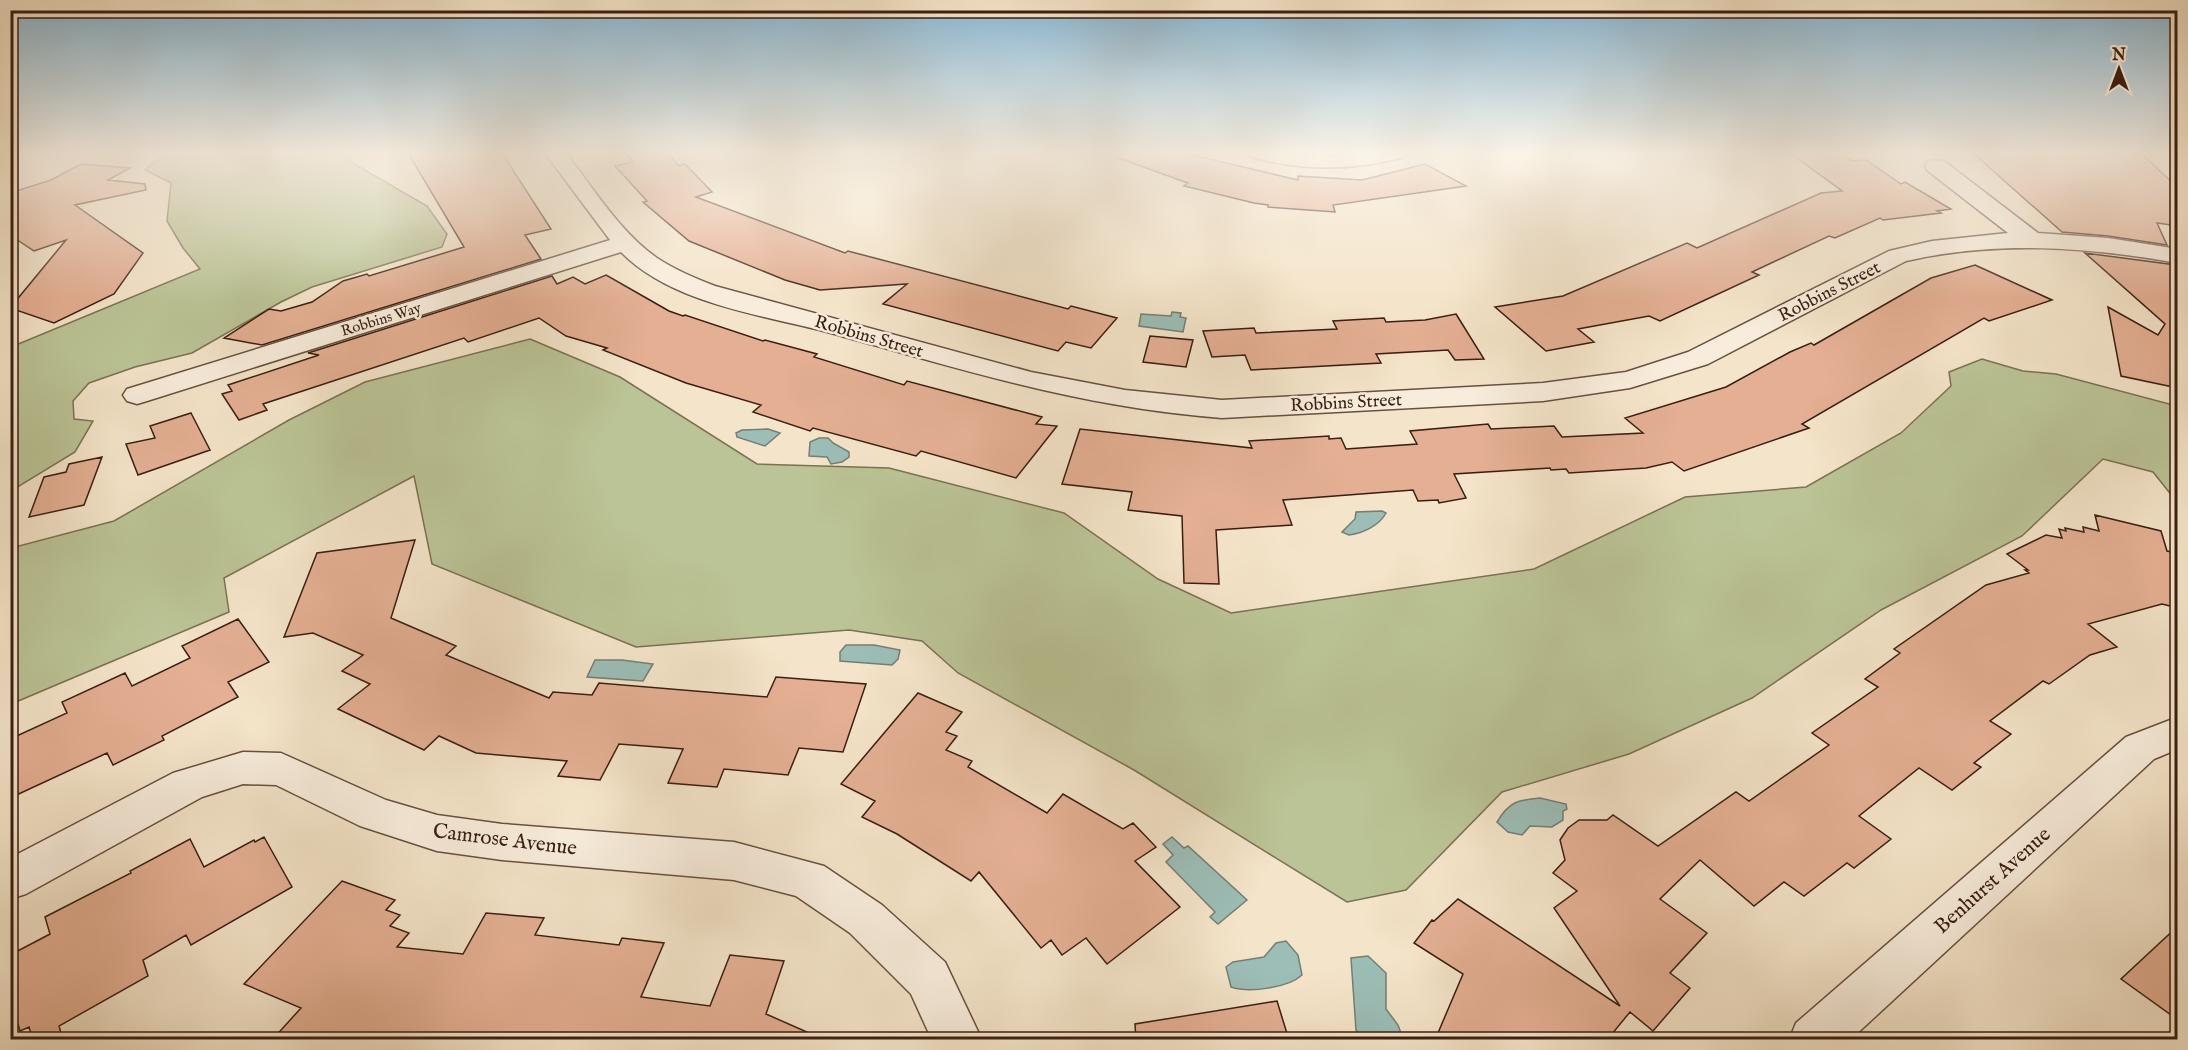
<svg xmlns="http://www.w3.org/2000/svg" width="2188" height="1050" viewBox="0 0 2188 1050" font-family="'IM FELL English',serif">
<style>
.green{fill:#bbc496;stroke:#7b7154;stroke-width:1.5}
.water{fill:#9cbeb7;stroke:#757e75;stroke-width:1.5}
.building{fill:#e4af93;stroke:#3b1e12;stroke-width:1.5}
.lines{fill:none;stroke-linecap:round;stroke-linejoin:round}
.street-casing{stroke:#695040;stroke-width:3}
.street{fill:#f8eddc;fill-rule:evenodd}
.labels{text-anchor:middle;stroke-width:5;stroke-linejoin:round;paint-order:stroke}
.far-street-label{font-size:15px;fill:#3b1e12;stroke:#f8eddc}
.street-label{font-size:18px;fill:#3b1e12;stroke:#f8eddc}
.near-street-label{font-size:21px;fill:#3b1e12;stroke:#f8eddc}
</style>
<rect width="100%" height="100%" fill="#f4e4c9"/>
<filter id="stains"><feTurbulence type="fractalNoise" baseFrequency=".00333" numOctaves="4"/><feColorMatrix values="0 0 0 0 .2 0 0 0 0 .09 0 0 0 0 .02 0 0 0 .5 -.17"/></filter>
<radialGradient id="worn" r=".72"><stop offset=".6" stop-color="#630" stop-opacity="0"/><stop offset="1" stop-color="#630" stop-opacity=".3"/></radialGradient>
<path class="green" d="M165,153H351L349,161L427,206L447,234L442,247L312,287L281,302L192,353L135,367L89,383L73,401L74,419L93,421L75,452L11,491V347L200,269L183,248L167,221L171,183L145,170Z
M530,339L620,377L757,464L889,468L1064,513L1158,579L1231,613L1534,569L1685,497L1806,487L1901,433L1951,386L1949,372L1982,359L2023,371L2056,374L2177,406V502L2153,472L2103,459L2022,536L1881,610L1752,698L1629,754L1502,792L1406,890L1347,902L1134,770L958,673L922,641L849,630L636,647L432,564L414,476L224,578L229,612L11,704V548L114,521L289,420L365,382Z"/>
<path class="water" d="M1172,312L1181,313L1180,317L1186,318L1183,332L1139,326L1141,314L1171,316Z
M768,429L780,433L765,446L737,437L736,433L742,430Z
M819,438H828L833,443L849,452V457L842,462L831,464L827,457L809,456L810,442Z
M1382,511L1386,513C1379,526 1363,533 1349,535L1342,532L1355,519L1356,512Z
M846,645H874L900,650L898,659L892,665L840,661V652Z
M595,660H622L653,664L643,681L587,677Z
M1540,798L1566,804L1567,809L1563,811V820L1552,827L1530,826L1522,835L1508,832L1497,822C1509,802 1517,800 1540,798Z
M1172,837L1184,848L1188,846L1247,900L1218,924L1210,917L1215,912L1166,862L1173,855L1163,844Z
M1286,941L1298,955L1302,975C1288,988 1249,993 1231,987L1226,967L1233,962L1264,957L1276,943Z
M1368,956L1386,973V1009L1398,1025L1402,1036L1396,1039H1363L1356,1030L1351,958Z"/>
<path class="building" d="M408,153H502L551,229L525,235L541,259L262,345L224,338L269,309L281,311L312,302L343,281L367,274L369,276L464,247Z
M625,153H667L679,166L685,164L712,192L696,197L845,253L848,251L1068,309L1071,306L1117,318L1091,348L1066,342L1058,351L883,304L907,284L820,290L785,280L689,241L643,202L647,201L615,166L633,162Z
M1118,153H1184L1298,180V176L1362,180L1425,164L1466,186L1333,205L1335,212L1268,207V205L1254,203L1184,186L1188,183L1118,158Z
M1790,153H1841L1852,161L1866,160L1901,184L1905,182L1951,209L1937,211L1941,213L1883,220L1880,218L1835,238L1829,236L1752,272L1759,275L1660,321L1649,316L1578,329L1594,342L1546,351L1495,307L1563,296L1687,243L1697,248L1821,193L1842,191Z
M1973,153H2141L2178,188V226L2157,223L2167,245L2108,236L2062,232Z
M81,164L130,168L108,180L145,184L146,190L75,205L143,253L114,294L54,323L10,308L66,240L34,251L10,235V193L51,180Z
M2085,253L2176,265L2178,388L2121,376L2108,307L2158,335L2165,324Z
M1975,265L2052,300L1989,321L1984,318L1802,424L1809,428L1684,471L1672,462L1646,468L1569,473L1566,469L1551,470L1550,468L1454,474L1466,498L1439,503L1438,500L1418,501L1413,490L1283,500L1292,525L1216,530L1219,584L1184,583L1182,516L1128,510L1132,492L1062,484L1080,429L1252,448L1249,441L1329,436V439L1341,438L1346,449L1417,444L1410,431L1488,424L1491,429L1554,426L1562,437L1643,433L1625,418L1726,387L1790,352L1811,343L1814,345L1931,278Z
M606,275L669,311L683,316L685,315L763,341L765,340L817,354L814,357L904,385L907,381L1042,417L1036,424L1057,426L1016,478L921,451L916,456L813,428L810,431L753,412L761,405L686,383L603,350L607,348L566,336L539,318L468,342L464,338L263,404L267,410L239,420L222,394L232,391L228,385L319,355L308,353L552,276L557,284L573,277L585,284Z
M1456,314L1484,359L1455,360L1448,350L1376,354L1381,363L1251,370L1245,355L1212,357L1203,331L1254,328L1256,333L1337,329L1333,321L1384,318L1386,322L1425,320Z
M1150,336L1193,340L1186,367L1143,362Z
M191,413L210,450L138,475L126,444L155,438L150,426Z
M102,457L84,505L29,517L44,477L66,472L69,464Z
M2095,515L2161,531L2167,551L2178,553V608L2162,604L2088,624L2117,647L2090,655L2049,684L2043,681L1990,721L2011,734L1974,763L1981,767L1952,790L1919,768L1859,816L1891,839L1854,868L1847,863L1804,896L1784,882L1754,906L1700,860L1660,899L1707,933L1670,973L1690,988L1653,1031L1630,1012L1607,1040H1435L1463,974L1414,943L1432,920L1434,921L1458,899L1620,1006L1554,908L1577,891L1553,873L1565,860L1560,840L1568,828L1579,820H1607L1613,815L1658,846L1736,792L1749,801L1829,745L1812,733L1878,687L1865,679L1900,653L1894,649L1986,585L2029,573L2025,570H2028L2007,554L2046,535L2062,538L2059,529L2066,531L2065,528L2084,532L2083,527L2099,531Z
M415,540L391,618L456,646L446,655L549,698L553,692L592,695L599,683L767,697L776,677L866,684L843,752L799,748L788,775L724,769L717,787L668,783L683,749L619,744L600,780L558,776L567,761L476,753L439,736L424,750L338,709L370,684L342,671L363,655L313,633L284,637L317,553Z
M238,619L269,662L228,682L238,697L162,736L164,740L113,765L107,753L10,798V739L67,713L62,702L125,673L132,686L190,658L182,646Z
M918,693L962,712L946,732L957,736L946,750L972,761L968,767L1047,813L1063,794L1123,829L1133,823L1156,847L1135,861L1180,907L1107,964L1086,938L1062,955L1051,940L1041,948L979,872L971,881L897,834L862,817L875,801L841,784Z
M264,837L292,887L191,945L186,935L143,960L148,976L59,1026L63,1040H33L29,1027L20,1031L10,997V955L50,934L45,917L131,873L130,871L190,839L204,867L254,840L255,842Z
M342,881L395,900L386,910L400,915L390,926L409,933L397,947L463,954L486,913L544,918L535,935L619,945L622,938L664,943L641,997L710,1006L730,955L784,961L766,1014L825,1040H399L341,1034L336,1040H272L301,1008L244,984Z
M2178,926V1020L2121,979Z
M1277,1001L1289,1040H1136L1135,1024Z"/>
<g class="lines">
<g class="street-casing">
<path id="street" d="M545,153H566C594,189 619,231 657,258C675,270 695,278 715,286L1031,372L1125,390L1222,400L1543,383L1626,372L1688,352L1889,251L1932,241L2008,233L1928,171L1925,166L1928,161L1936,160L1944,161L2038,233L2108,238L2178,249V263C2087,247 1997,240 1906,261L1708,364L1630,388L1543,401L1222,418C1084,408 963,370 831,333C763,315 672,304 621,252L147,401L137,404L127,401L123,395L127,389L610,240Z
M1248,153L1327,156L1407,153L1404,157C1351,171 1304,171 1251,157Z
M2178,717V749L2154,759L1850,1040H1789L1796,1023L2126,737Z
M243,752L281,753L386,800L437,815L502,824L734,842L824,866L882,905L945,962L982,1040H932L911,994L850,933L796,896L734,880L502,860L437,851L360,826L276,785L243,784L202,797L26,894L10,899V858L173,773Z"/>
</g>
<use href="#street" class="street"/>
</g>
<linearGradient id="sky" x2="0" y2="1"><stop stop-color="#89b8d4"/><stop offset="0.51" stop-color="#faf3e7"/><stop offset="1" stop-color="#faf3e7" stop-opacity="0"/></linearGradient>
<rect width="2188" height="300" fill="url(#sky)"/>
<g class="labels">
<g class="far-street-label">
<text transform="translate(381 319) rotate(-17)" y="5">Robbins Way</text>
</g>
<g class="street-label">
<text transform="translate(1829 291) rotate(-27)" y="6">Robbins Street</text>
<text transform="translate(869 336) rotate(16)" y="6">Robbins Street</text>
<text transform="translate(1346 402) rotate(-3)" y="6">Robbins Street</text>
</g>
<g class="near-street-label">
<text transform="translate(505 839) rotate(7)" y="7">Camrose Avenue</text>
<text transform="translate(1992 880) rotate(-42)" y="7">Benhurst Avenue</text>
</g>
</g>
<rect width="2188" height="1050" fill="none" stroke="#f4e4c9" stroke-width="36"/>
<rect x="12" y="12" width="2164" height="1026" fill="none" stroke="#3b1e12" stroke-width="3"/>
<rect x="18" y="18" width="2152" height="1014" fill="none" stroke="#3b1e12" stroke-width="1.5"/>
<g transform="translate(2119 69)" stroke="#f8eddc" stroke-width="4.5" paint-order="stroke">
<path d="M0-4.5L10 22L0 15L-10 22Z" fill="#3b1e12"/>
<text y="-9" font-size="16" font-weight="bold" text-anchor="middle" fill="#3b1e12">N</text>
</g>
<rect width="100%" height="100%" filter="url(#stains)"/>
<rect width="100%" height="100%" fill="url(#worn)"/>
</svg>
